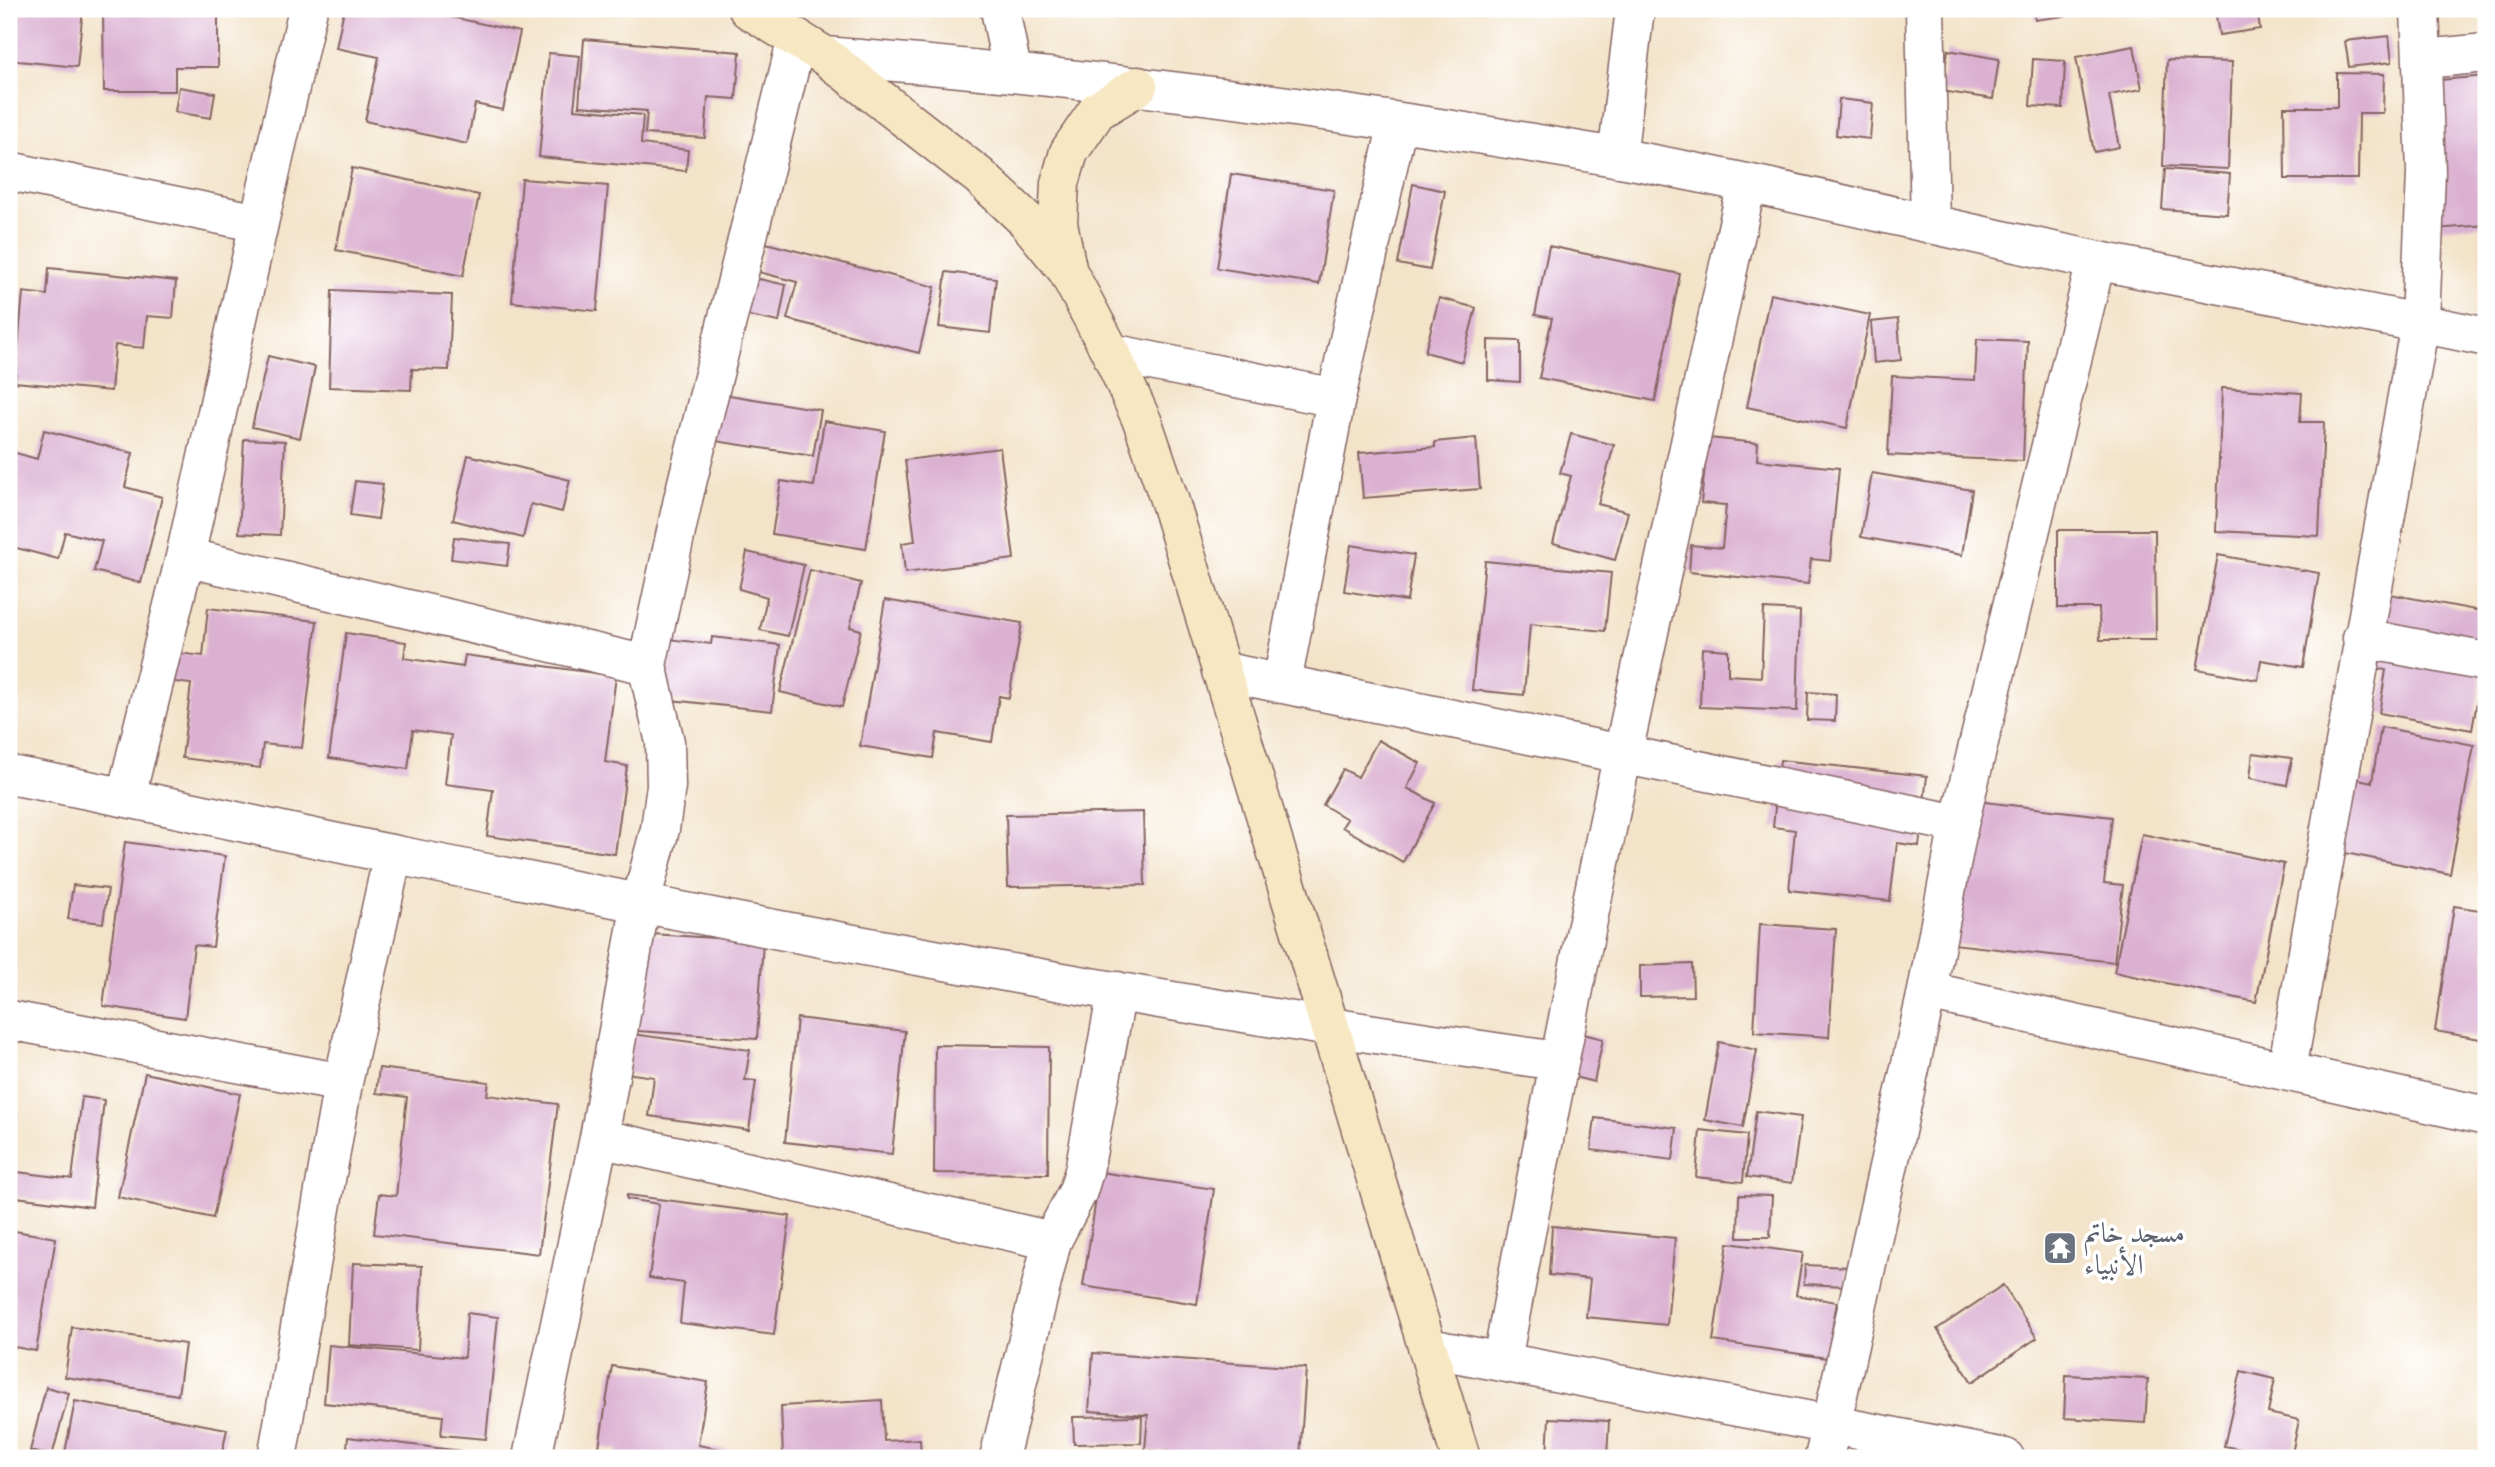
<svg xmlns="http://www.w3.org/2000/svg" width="2495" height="1467" viewBox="0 0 2495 1467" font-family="'IM FELL DW Pica',Amiri,serif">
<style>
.building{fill:#dbb1d2}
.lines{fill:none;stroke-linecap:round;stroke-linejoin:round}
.street-casing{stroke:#856462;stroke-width:41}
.secondary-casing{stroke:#856462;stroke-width:41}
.street{stroke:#fff;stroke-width:38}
.secondary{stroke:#f7e8c3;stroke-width:38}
.labels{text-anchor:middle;stroke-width:7;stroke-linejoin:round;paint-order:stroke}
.worship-label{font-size:28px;fill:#5b616d;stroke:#fff;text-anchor:start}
</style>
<rect width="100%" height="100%" fill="#fff"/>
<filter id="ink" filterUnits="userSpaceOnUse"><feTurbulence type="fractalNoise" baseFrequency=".0143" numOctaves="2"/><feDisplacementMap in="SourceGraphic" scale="14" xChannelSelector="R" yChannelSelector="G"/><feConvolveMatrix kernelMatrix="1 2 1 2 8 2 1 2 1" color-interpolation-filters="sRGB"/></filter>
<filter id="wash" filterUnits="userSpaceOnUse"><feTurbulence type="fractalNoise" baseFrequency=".00686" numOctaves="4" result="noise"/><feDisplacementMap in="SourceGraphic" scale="28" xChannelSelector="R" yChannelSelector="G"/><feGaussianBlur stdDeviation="1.57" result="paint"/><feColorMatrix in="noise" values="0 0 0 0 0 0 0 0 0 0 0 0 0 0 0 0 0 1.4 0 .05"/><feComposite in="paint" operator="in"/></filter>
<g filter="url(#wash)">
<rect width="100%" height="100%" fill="#f3e3c9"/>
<g id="blocks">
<path class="building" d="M9,9H83L77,67L9,60Z
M103,9H218V67H175V91H104Z
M344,9H414L520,32L503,110L475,104L467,144L365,121L379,57L336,48Z
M2033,9H2087V13L2035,20Z
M2215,9H2257L2260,29L2219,35Z
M2389,36L2392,62L2349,67L2345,41Z
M584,39L740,52L736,99L708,97L705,138L645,134L647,111L579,106Z
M2134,46L2142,89L2109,95L2119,147L2094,152L2076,57Z
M1948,50L1999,59L1993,99L1941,91Z
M549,53L580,56L574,109L643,115L641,144L688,150L686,171L539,157Z
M2033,59L2065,61L2063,108L2030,106Z
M2167,60L2232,62L2228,169L2163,166Z
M2337,73L2384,74L2383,113H2359L2358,179H2285L2284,107H2337Z
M2486,76V225L2435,229L2428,81Z
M179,87L215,93L211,118L175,112Z
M1839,99L1873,103L1870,139L1836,135Z
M352,168L479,195L463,276L336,250Z
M2165,169L2230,174L2227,214L2162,209Z
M1231,174L1334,190L1319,284L1217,268Z
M522,179L608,186L597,311L512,302Z
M1413,184L1445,191L1430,270L1398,264Z
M766,243L935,287L919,353L787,319L797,282L759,272Z
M1549,246L1680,274L1655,401L1539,378L1552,318L1535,315Z
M49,268L176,281L173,318L147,316L144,348L115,345L111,391L15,382L23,292L47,295Z
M946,272L996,278L990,333L939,327Z
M737,274L786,285L779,322L729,312Z
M332,290L452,295L449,370L412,369L411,390L329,387Z
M1770,294L1870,315L1847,428L1747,407Z
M1439,298L1476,308L1462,362L1425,352Z
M1898,319L1901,360L1874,363L1871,322Z
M1977,339L2028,341L2023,461L1888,455L1892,376L1975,380Z
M1488,340L1520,341V382L1488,380Z
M268,356L315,367L300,438L252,427Z
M2222,388L2302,393L2300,422H2324L2319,536L2216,531Z
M717,393L821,410L813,456L709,440Z
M824,421L885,431L866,549L772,534L781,481L814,486Z
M44,430L133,453L125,487L162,497L141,583L94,571L102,541L65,532L58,559L9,546V451L37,459Z
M1571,434L1614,445L1598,504L1628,512L1615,560L1553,543L1571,476L1560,473Z
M1476,438L1480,489L1363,498L1359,453L1435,447V442Z
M1708,438L1758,443L1757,460L1839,468L1830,561L1811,559L1808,584L1689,572L1691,545L1722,548L1726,505L1701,503Z
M244,439L285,441L280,535L239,533Z
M1000,448L1014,559L905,573L902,543L915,541L905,460Z
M468,455L570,480L562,512L531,504L523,538L453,520Z
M1872,473L1972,490L1962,555L1861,537Z
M355,481L383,484L378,519L350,515Z
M2058,530H2155L2156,640H2100L2099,608H2058Z
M454,537L510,544L507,566L451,559Z
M1351,545L1414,555L1407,601L1344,591Z
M747,552L804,565L788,636L760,630L767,597L739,589Z
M2218,555L2319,573L2303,667L2261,660L2258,680L2197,669Z
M1485,561L1611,573L1605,631L1530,624L1524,695L1472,690Z
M810,570L861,583L850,627L861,630L842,707L780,692Z
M2374,591L2486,612V652L2472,730L2379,713L2386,670L2360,666Z
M885,600L1022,623L1009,698L999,696L992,742L937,733L933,758L860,746Z
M208,608L317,621L302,748L263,744L260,768L182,758L191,684L159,680L162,651L203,656Z
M1764,609L1800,611L1797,711L1700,707L1702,648L1728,650V675L1761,677Z
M346,633L406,642L404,658L463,667L465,655L616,676L605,762L627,766L615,854L487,836L493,790L445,784L451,735L413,730L408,769L329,758Z
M712,637L780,645L772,711L662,699L668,639L711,644Z
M1808,692L1836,694L1835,721L1807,720Z
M2381,727L2474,745L2450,874L2335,851L2349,777L2372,782Z
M1378,740L1420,763L1407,788L1435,803L1403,862L1342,827L1347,819L1323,805L1343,769L1358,777Z
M2253,753L2292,758L2287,785L2250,778Z
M1780,760L1927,776L1919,846L1897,843L1890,901L1789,890L1795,830L1773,827Z
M1976,801L2112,817L2104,883L2123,885L2114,962L1944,943Z
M1143,812L1145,885L1008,887L1006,815Z
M2142,834L2284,864L2256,1002L2114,972Z
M125,842L225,856L213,947L194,945L185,1018L103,1006Z
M2485,851H2486V882L2478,880Z
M73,885L108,889L103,923L68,919Z
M2454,906L2486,911V1040L2435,1031Z
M1760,924L1836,929L1829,1037L1754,1032Z
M651,934L763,941L757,1039L623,1030Z
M1692,964L1693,996L1640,997V966Z
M797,1018L905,1031L892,1154L785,1142Z
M610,1031L750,1050L745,1080L756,1081L749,1130L649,1116L654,1077L605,1070Z
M1580,1033L1603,1039L1594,1082L1570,1076Z
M1719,1042L1757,1050L1743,1127L1705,1120Z
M935,1045L1049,1047L1048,1174L934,1173Z
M379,1068L489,1082L487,1095L558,1104L539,1254L374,1234L379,1194L396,1196L407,1097L376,1093Z
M145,1073L240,1094L213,1218L118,1197Z
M82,1097L104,1100L92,1207L9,1196V1171L72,1179Z
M1756,1111L1801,1117L1792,1183L1747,1177Z
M1595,1118L1677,1128L1673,1160L1591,1150Z
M1700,1130L1747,1135L1743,1182L1696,1177Z
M1100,1172L1214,1189L1197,1304L1083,1286Z
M627,1195L790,1216L774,1335L680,1323L684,1283L649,1278L659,1204L627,1199Z
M1739,1195L1772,1196L1770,1237H1738Z
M1552,1226L1675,1238L1667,1325L1586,1317L1590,1279L1549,1275Z
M9,1230L56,1238L36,1351L9,1346Z
M1728,1243L1803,1253L1796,1295L1837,1302L1827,1358L1713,1341Z
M353,1263L422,1266L418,1350L349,1345Z
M1805,1265L1848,1267L1846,1286L1804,1284Z
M2003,1285L2037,1338L1972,1382L1937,1329Z
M467,1313L498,1317L486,1439L441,1435L443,1416L324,1403L329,1345L464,1358Z
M72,1327L185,1344L178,1395L65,1377Z
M1093,1353L1306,1368L1300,1458H1180V1453L1145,1450L1148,1415L1089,1411Z
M612,1366L708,1382L698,1445L736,1452L735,1458H617L618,1450L599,1447Z
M2241,1371L2275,1379L2268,1413L2299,1420L2291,1458L2224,1446Z
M2066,1375L2148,1379L2145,1423L2064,1418Z
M46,1387L69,1393L52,1456L30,1451Z
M882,1400L884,1441L920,1439L921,1458H783L781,1406Z
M75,1401L227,1429L221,1458H64Z
M1142,1416L1141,1443L1074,1444L1073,1417Z
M1549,1418L1609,1421L1607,1458H1547Z
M348,1437L462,1451L461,1458H346Z"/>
</g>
</g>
<g filter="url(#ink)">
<use href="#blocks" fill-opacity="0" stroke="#856462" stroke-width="2"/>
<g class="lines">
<g class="street-casing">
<path id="street" d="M1000,9L1012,71
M1925,9L1930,224
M825,56C1090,77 1353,111 1615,157C1776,186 1935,227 2095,260C2225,287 2356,309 2486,337
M2424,59L2486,53
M1617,158L1635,9
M9,171L259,223L185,557L126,796
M259,223L308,9
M1111,353L1336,398
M185,557L647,665
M2362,638L2486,662
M1221,671L1959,824
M1282,683L1336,398L1398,122
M9,775C139,798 267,829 396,855C782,932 1169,1007 1558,1061
M1927,991L2486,1116
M9,1020L343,1083
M2287,1070L2420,323L2426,172L2420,9
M599,1138L1052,1241
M1429,1348L2005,1458
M1502,1361C1574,966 1661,575 1747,183
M277,1458L343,1083L393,854
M532,1458L599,1138L641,902L660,829L666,786L665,742L647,665L684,495L797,38
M999,1458L1052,1241L1078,1191L1084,1171L1117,991
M1824,1458L1927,991L1959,824L2096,261"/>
</g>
<g class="secondary-casing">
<path id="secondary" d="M748,9L825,56L979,176L1026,220L1067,270L1111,353L1143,423L1170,502L1461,1458
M1067,268L1058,223L1060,183L1069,152L1097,111L1138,86"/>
</g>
<use href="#street" class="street"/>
<use href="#secondary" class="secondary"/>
</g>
</g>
<defs>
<g id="temple-square" transform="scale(1.75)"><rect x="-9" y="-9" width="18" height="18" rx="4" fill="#6b7280" stroke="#fff"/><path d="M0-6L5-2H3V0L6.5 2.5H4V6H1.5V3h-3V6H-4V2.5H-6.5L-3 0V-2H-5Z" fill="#fff"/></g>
</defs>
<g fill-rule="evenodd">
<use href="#temple-square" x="2060" y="1248"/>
</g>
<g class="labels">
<g class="worship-label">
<text x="2084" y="1242">مسجد خاتم<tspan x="2084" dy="32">الأنبياء</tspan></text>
</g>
</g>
<rect width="2495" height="1467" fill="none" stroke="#fff" stroke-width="35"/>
</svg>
